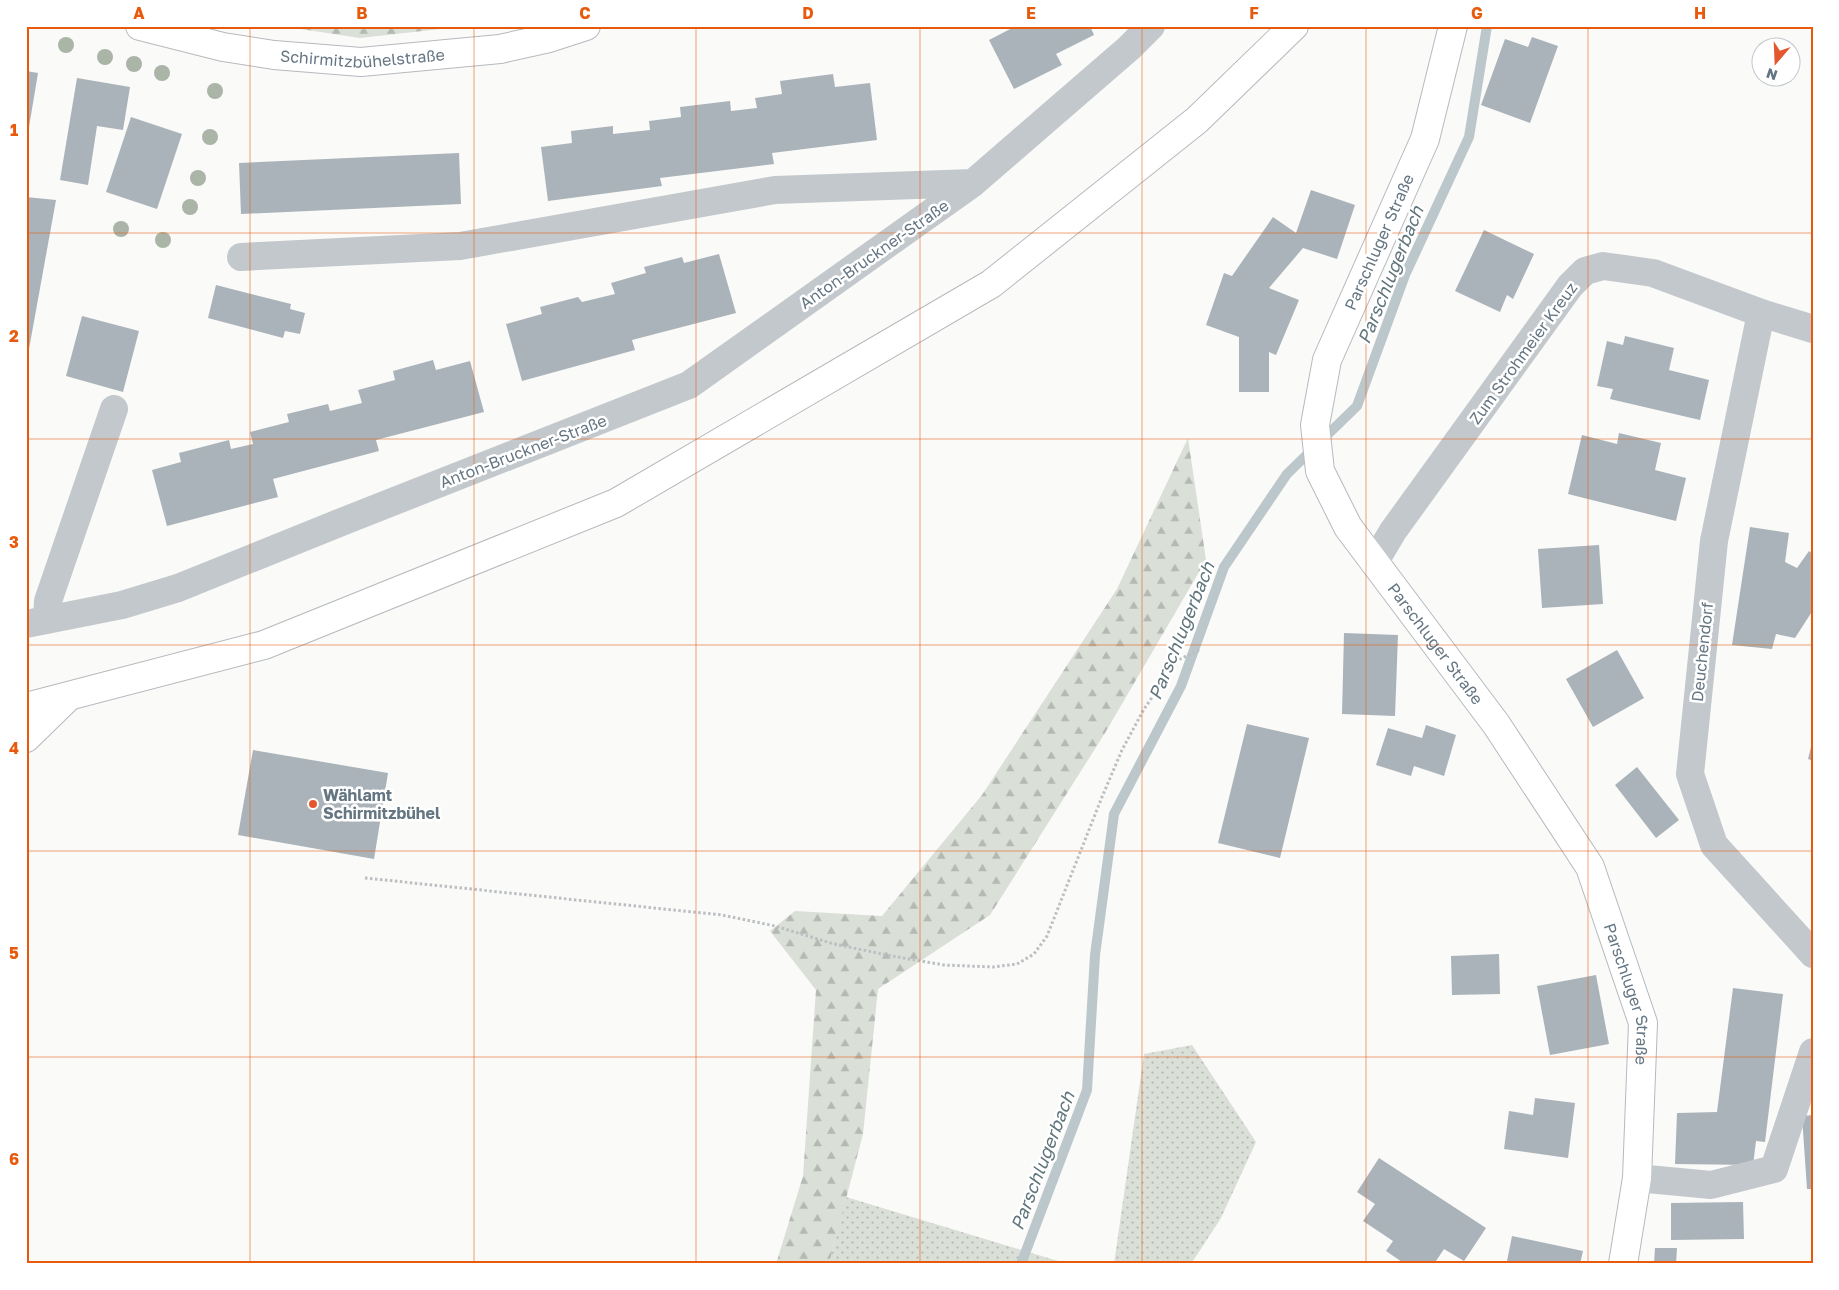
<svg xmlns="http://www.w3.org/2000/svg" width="1839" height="1290" viewBox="0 0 1839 1290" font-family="'Golos Text',sans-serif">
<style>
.grass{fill:url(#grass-dots)}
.forest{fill:url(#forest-firs)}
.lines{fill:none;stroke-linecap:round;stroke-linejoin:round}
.stream{stroke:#bbc7cb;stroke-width:10}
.building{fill:#aab3b9}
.major-casing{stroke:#b5babe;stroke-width:30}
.path{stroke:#bbbfc2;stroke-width:3;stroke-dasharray:2.5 2.5;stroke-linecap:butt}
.minor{stroke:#c3c8cc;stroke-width:28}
.major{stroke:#fff;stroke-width:28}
.tree{fill:#aab4a7}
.grid{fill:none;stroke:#e8590c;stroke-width:1;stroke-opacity:0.55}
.poi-dot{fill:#e4572e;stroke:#fff;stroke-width:2}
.labels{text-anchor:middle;stroke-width:5;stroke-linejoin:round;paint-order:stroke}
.street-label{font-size:16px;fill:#657683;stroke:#fff}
.poi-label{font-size:16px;font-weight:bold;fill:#657683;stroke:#fff;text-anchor:start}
.water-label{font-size:18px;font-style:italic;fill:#60757c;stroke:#fff}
.neatline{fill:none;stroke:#e8590c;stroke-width:2}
.grid-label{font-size:16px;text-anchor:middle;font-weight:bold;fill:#e8590c}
</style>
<defs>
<pattern id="grass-dots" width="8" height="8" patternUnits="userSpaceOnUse" patternTransform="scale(1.25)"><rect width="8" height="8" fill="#dadfd7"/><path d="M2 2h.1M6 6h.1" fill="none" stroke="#b4b9b4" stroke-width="1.8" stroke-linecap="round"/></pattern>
<pattern id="forest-firs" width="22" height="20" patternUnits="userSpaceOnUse" patternTransform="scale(1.25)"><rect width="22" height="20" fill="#dadfd7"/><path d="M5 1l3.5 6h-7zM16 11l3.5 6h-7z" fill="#b4b9b4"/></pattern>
</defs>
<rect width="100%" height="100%" fill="#fafaf8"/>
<path class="grass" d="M1192,1045L1256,1142L1221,1218L1191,1264H1114L1144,1054Z
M846,1197L1068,1264H829Z"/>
<path class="forest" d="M281,26H467L360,38Z
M1188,438L1206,560L1105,733L990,915L878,989L863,1134L829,1264H776L803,1176L816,990L770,931L795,911L882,916L982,795L1117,589Z"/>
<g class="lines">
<path class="stream" d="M1021,1264L1087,1090L1095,955L1114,814L1181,686L1224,567L1287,474L1357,406L1405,275L1469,137L1487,26"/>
</g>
<path class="building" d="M1016,26H1090L1094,35L1056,54L1062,65L1014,89L989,40Z
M1532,37L1558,46L1530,123L1481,105L1505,39L1528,47Z
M26,71L38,73L27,139H26Z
M833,74L835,87L870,83L877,140L772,153L774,164L660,178L662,186L548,201L541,147L572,143L571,131L613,126V134L650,130L649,121L681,117L680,107L730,101L731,111L757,108L755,98L782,94L780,81Z
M77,78L130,87L123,130L97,126L88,185L60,180Z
M131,117L182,134L157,209L106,192Z
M459,153L461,204L241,214L239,163Z
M1311,190L1355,205L1337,259L1303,248L1269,288L1299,300L1276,355L1269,352V392H1239V337L1206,325L1224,273L1232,276L1273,217L1296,233Z
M26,197L56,200L27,360H26Z
M1484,230L1534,254L1513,299L1507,295L1500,312L1455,291Z
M719,254L736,313L632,340L635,350L522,381L506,324L542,314L540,307L578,297L582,302L615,294L611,283L646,273L644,267L682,257L684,263Z
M216,285L291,304L290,309L305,313L300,334L285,331L283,338L208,318Z
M82,316L139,331L123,392L66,376Z
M1625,336L1674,348L1669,370L1709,380L1700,420L1610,399L1613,389L1597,386L1607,341L1623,345Z
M433,360L436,370L470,361L484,412L376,440L379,451L273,479L278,497L167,526L152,470L181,462L179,453L229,440L231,449L253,444L250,432L289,422L287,414L328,404L330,411L362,403L358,390L395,380L393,371Z
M1619,433L1661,443L1655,470L1686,478L1676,521L1568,494L1582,435L1617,444Z
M1750,527L1789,533L1785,562L1797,568L1809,551L1813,554V610L1795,638L1776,634L1772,649L1732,645Z
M1599,545L1603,604L1542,608L1538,549Z
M1344,633L1398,635L1395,716L1342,714Z
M1617,650L1644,698L1593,727L1566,679Z
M1247,724L1309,738L1280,858L1218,843Z
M1426,725L1456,735L1444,776L1414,766L1411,776L1376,765L1388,728L1422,738Z
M1812,743H1813V761L1808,759Z
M253,750L388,773L374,859L238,835Z
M1637,767L1679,820L1656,838L1615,785Z
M1499,954L1500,994L1452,995L1451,956Z
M1596,975L1609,1044L1550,1055L1537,986Z
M1733,988L1783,994L1765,1142L1756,1141L1753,1165L1675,1164L1677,1113L1717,1112Z
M1535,1098L1575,1103L1568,1158L1504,1149L1509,1111L1533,1115Z
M1813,1115V1189H1807L1802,1116Z
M1379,1158L1486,1228L1464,1261L1444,1249L1434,1264H1405L1386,1251L1393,1241L1363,1221L1375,1204L1357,1192Z
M1743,1202L1744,1239L1671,1240V1203Z
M1512,1236L1583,1251L1580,1264H1521L1507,1261Z
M1655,1248H1677L1676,1264H1654Z"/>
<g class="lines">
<g class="major-casing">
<g id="major">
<path id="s1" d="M140,26L223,47L274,55L361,62L500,49L549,38L586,26"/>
<path id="s2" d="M1453,26L1425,139L1327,360L1315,425L1320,471L1348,527L1496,724L1590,867L1643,1023L1637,1178L1623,1264"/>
<path d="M26,707L264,645L616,503L991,284L1197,120L1294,26"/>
<path d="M26,738L68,697"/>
</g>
</g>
<path class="path" d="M365,878L722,915L775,926L834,944L892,956L944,965L993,967L1017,964L1034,954L1047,936L1102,797L1122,750L1144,709L1178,660L1199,650"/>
<path class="minor" d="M241,257L460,246L775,190L973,183
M1761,313L1714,541L1690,774L1714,845L1813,954
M1374,563L1393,531L1570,286L1585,271L1603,266L1653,273L1761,313L1813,329
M47,620L48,601L114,409
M26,624L122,605L178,588L344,521L689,385L973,183L1129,48L1151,26
M1637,1178L1711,1185L1774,1169L1813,1052"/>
<use href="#major" class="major"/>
</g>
<g class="tree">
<circle cx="66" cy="45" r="8"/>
<circle cx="105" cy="57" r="8"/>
<circle cx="134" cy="64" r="8"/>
<circle cx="162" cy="73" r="8"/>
<circle cx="215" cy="91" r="8"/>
<circle cx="210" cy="137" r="8"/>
<circle cx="198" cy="178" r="8"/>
<circle cx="190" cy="207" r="8"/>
<circle cx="121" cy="229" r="8"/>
<circle cx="163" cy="240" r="8"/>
</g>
<path class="grid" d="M250,26V1264M474,26V1264M696,26V1264M920,26V1264M1142,26V1264M1366,26V1264M1588,26V1264M26,233H1813M26,439H1813M26,645H1813M26,851H1813M26,1057H1813"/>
<circle class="poi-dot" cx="313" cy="804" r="5"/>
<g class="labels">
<g class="street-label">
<text dy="6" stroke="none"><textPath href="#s1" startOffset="226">Schirmitzbühelstraße</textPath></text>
<text transform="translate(1379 242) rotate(-66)" y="6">Parschluger Straße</text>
<text transform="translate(874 254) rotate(-35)" y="6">Anton-Bruckner-Straße</text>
<text transform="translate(1523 353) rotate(-54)" y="6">Zum Strohmeier Kreuz</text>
<text transform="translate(523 451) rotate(-21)" y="6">Anton-Bruckner-Straße</text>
<text dy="6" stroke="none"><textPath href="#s2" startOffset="679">Parschluger Straße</textPath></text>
<text transform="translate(1702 652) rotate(-84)" y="6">Deuchendorf</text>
<text dy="6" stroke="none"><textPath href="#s2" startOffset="1084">Parschluger Straße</textPath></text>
</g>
<g class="poi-label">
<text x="323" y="801">Wählamt<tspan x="323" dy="18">Schirmitzbühel</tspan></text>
</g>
<g class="water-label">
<text transform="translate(1391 275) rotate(-68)" y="6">Parschlugerbach</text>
<text transform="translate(1182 631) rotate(-68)" y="6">Parschlugerbach</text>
<text transform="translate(1043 1161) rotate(-69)" y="6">Parschlugerbach</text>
</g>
</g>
<rect width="1839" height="1290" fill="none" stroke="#ffffff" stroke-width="55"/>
<g transform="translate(1776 62) rotate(199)"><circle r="24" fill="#ffffff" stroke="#c1c8cd"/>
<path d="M0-4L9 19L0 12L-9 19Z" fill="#e4572e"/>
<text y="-8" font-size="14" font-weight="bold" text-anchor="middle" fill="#657683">N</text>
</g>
<rect x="28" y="28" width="1784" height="1234" class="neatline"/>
<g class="grid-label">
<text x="139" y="19">A</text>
<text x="362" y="19">B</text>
<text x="585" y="19">C</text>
<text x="808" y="19">D</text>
<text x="1031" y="19">E</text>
<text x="1254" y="19">F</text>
<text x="1477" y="19">G</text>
<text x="1700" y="19">H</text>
<text x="14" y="136">1</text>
<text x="14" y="342">2</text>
<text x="14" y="548">3</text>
<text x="14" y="754">4</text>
<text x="14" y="959">5</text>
<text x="14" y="1165">6</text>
</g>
</svg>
